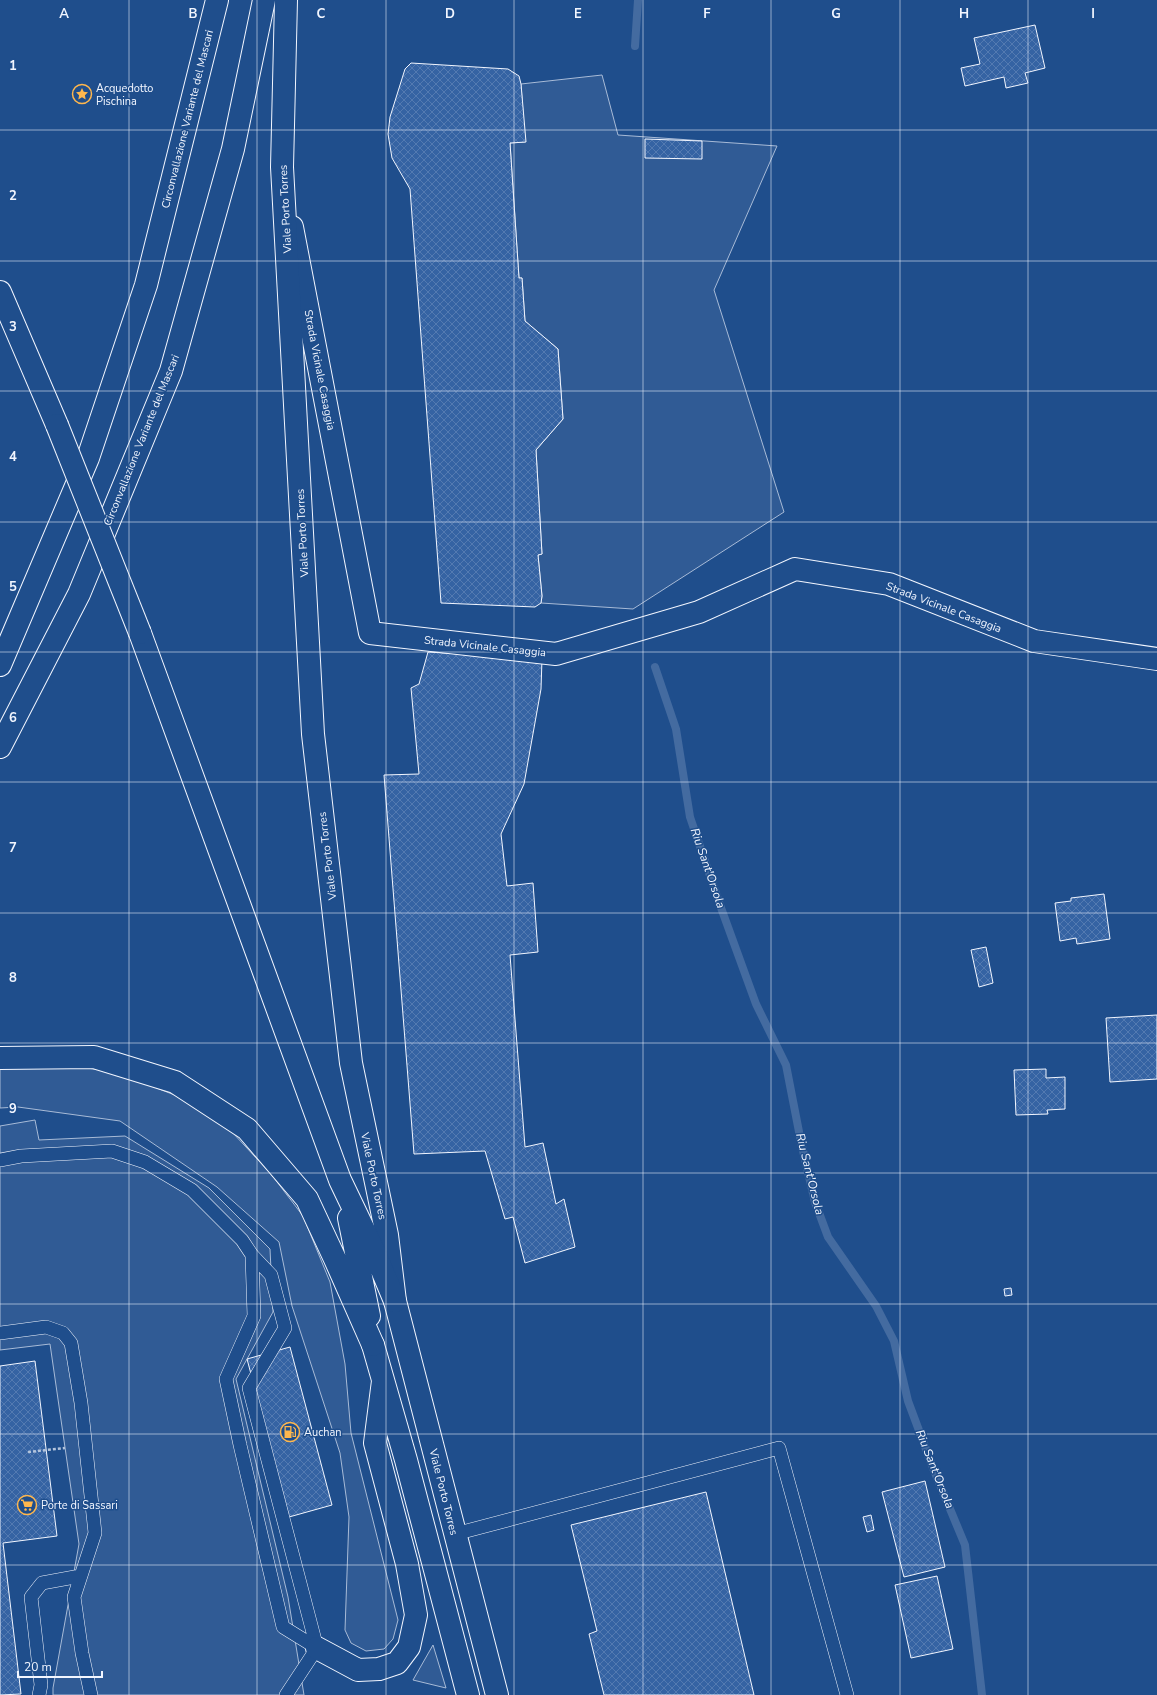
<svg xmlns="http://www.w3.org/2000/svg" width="1157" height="1695" viewBox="0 0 1157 1695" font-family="'Nunito Sans',sans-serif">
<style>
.built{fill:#305b95;stroke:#a8bbd7}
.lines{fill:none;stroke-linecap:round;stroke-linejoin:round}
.stream{stroke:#446ba0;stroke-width:8}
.building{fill:url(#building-cross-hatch);stroke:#f2f6ff}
.lane-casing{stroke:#f2f6ff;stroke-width:14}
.street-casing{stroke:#f2f6ff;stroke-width:24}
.secondary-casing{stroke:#f2f6ff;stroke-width:24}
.highway-casing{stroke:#f2f6ff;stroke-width:24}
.path{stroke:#b3c4dc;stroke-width:2.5;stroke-dasharray:3 2;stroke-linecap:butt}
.lane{stroke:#1f4e8c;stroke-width:13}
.street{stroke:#1f4e8c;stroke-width:22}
.secondary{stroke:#1f4e8c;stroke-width:22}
.highway{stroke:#1f4e8c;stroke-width:22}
.highway-bridge-casing{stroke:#f2f6ff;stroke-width:24;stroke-linecap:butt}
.highway-bridge{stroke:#1f4e8c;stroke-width:22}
.grid{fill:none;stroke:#f2f6ff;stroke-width:1;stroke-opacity:0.55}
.labels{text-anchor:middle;stroke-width:3;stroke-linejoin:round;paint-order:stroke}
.poi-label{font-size:11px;fill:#f2f6ff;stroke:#1f4e8c;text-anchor:start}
.street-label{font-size:11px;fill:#f2f6ff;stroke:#1f4e8c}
.water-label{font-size:12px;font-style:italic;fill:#f2f6ff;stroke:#1f4e8c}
.grid-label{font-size:13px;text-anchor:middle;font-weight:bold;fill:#f2f6ff;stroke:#1f4e8c;stroke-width:3;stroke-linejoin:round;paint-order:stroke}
</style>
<defs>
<pattern id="building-cross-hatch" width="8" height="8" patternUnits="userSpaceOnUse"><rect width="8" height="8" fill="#3563a3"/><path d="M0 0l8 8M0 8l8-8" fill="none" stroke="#537ab1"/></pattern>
</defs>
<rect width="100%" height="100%" fill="#1f4e8c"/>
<path class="built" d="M602,75L618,135L777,146L714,290L784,512L633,609L541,603L542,596L538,555L542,554L536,450L563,419L558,349L525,321L522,278H519L510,143L525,142L521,84Z
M66,1065L101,1070L134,1079L187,1100L232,1132L271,1174L303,1216L330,1282L345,1364L351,1433L398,1620L393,1639L384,1649L366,1651L351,1643L345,1630L349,1517L340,1453L292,1306L279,1242L217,1187L120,1121L18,1107L0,1108V1069Z
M35,1120L39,1140L125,1136L209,1188L270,1249L273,1312L236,1379L288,1597L304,1695H53V1688L79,1544L50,1344L0,1350V1126Z
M433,1645L446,1688L413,1680Z"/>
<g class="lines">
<path class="stream" d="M635,46L638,0
M655,667L676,729L690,817L720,905L756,1004L786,1065L801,1142L815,1202L828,1237L876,1306L894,1341L908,1401L933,1468L965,1545L982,1695"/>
</g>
<path class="building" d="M1035,25L1045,68L1025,73L1028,83L1006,88L1004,77L965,86L961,68L980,64L974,38Z
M411,63L508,69L519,76L521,84L526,142L510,143L519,278H522L525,321L558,349L563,419L536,450L542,554L538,555L542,596L541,603L535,607L441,603L410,189L392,158L388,134L390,117L405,69Z
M645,139L702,141V159L645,158Z
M428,652L542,659L541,689L524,784L501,834L507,886L533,883L538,952L510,955L525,1147L543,1143L556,1204L564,1199L575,1247L525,1263L513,1217L505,1219L485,1151L414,1154L384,775L419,774L411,688L419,684Z
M1104,894L1110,939L1077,944L1076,938L1060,941L1055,903L1071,901V898Z
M986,947L993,983L979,987L971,950Z
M1157,1015V1079L1110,1082L1106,1018Z
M1046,1069V1078L1065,1077V1109L1047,1110L1048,1114L1016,1115L1014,1070Z
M1011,1288L1012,1295L1005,1296L1004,1289Z
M290,1347L332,1505L289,1517L247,1359Z
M35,1361L57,1536L3,1543L21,1694L0,1695V1366Z
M925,1481L945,1567L904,1577L882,1492Z
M706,1492L754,1695H604L589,1634L597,1631L571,1525Z
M871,1515L874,1530L867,1532L863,1517Z
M937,1576L953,1649L911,1658L895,1585Z"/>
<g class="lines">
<g class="lane-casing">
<path id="lane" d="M0,1160L21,1156L112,1151L145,1162L192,1190L242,1240L252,1255L254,1316L226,1379L240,1445L283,1627L317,1648
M252,1255L271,1275L285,1328L249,1388L317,1648L286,1695
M0,1333L46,1327L63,1333L71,1343L81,1403L95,1533L74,1597L82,1653L91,1695
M455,1534L779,1448L847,1695
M39,1695L41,1685L31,1597L42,1583L80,1576"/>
</g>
<g class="street-casing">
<path id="street" d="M292,227L370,633L556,654L699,612L795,569L889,584L1034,641L1157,659"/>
</g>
<g class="secondary-casing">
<path id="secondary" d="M286,0L282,167L313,734L351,1063L387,1235L395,1301L497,1695
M373,1345L406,1460L468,1695
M317,1648L358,1670L379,1669L397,1663L409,1647L416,1615L407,1564L375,1443L383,1381"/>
</g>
<g class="highway-casing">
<path id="highway" d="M0,292L57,425
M140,633L340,1180L374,1251L395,1301
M0,665L88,458L146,285L217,0
M0,747L79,594L171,371L233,149L264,0
M0,1058L94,1057L175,1082L247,1129L307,1199L335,1259L373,1345
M349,1218L369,1316"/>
</g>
<path class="path" d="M28,1452L65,1448"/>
<use href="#lane" class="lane"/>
<use href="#street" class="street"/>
<use href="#secondary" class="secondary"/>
<use href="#highway" class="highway"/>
<g class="highway-bridge-casing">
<path id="highway-bridge" d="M57,425L140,633"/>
</g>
<use href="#highway-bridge" class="highway-bridge"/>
</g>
<path class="grid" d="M129,0V1695M257,0V1695M386,0V1695M514,0V1695M643,0V1695M771,0V1695M900,0V1695M1028,0V1695M0,130H1157M0,261H1157M0,391H1157M0,522H1157M0,652H1157M0,782H1157M0,913H1157M0,1043H1157M0,1173H1157M0,1304H1157M0,1434H1157M0,1565H1157"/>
<defs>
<g id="sight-ring" transform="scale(1)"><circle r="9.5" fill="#1f4e8c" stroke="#ffb74d" stroke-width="1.5"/><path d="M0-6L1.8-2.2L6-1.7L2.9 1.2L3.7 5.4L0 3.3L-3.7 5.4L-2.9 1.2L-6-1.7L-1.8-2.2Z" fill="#ffb74d"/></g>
<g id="fuel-ring" transform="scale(1)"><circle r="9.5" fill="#1f4e8c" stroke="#ffb74d" stroke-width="1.5"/><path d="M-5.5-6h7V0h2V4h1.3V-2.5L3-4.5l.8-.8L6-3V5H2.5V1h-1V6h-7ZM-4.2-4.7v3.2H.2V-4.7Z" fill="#ffb74d"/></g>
<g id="supermarket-ring" transform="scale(1)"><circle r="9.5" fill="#1f4e8c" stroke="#ffb74d" stroke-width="1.5"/><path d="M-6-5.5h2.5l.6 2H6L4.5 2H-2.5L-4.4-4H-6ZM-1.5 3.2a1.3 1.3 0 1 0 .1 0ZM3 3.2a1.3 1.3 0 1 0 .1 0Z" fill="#ffb74d"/></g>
</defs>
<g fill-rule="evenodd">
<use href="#sight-ring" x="82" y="94"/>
<use href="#fuel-ring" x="290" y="1432"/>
<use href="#supermarket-ring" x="27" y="1505"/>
</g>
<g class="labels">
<g class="poi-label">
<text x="96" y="92">Acquedotto<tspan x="96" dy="13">Pischina</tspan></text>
<text x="304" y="1436">Auchan</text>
<text x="41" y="1509">Porte di Sassari</text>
</g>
<g class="street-label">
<text transform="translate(187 119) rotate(-76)" y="4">Circonvallazione Variante del Mascari</text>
<text transform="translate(285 209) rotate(-93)" y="4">Viale Porto Torres</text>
<text transform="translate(320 370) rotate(79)" y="4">Strada Vicinale Casaggia</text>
<text transform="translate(141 440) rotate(-68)" y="4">Circonvallazione Variante del Mascari</text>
<text transform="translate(302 533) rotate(-93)" y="4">Viale Porto Torres</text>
<text transform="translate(944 607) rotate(21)" y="4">Strada Vicinale Casaggia</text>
<text transform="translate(485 646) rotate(6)" y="4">Strada Vicinale Casaggia</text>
<text transform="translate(327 856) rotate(-97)" y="4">Viale Porto Torres</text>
<text transform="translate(374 1176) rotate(78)" y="4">Viale Porto Torres</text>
<text transform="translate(444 1492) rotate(76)" y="4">Viale Porto Torres</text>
</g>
<g class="water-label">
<text transform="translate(708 868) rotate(71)" y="4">Riu Sant'Orsola</text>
<text transform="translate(810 1174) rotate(76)" y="4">Riu Sant'Orsola</text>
<text transform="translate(935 1469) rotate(68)" y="4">Riu Sant'Orsola</text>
</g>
</g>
<g class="grid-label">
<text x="64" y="18">A</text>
<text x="193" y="18">B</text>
<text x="321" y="18">C</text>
<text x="450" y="18">D</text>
<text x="578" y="18">E</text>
<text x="707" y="18">F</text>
<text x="836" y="18">G</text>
<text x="964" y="18">H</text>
<text x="1093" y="18">I</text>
<text x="13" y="70">1</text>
<text x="13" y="200">2</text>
<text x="13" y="331">3</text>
<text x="13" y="461">4</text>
<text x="13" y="591">5</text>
<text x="13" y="722">6</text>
<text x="13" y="852">7</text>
<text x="13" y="982">8</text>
<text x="13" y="1113">9</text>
</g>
<path d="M18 1671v6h84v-6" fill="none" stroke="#f2f6ff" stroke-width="2"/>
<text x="24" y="1671" font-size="12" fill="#f2f6ff" stroke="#1f4e8c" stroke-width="3" paint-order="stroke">20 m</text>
</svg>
